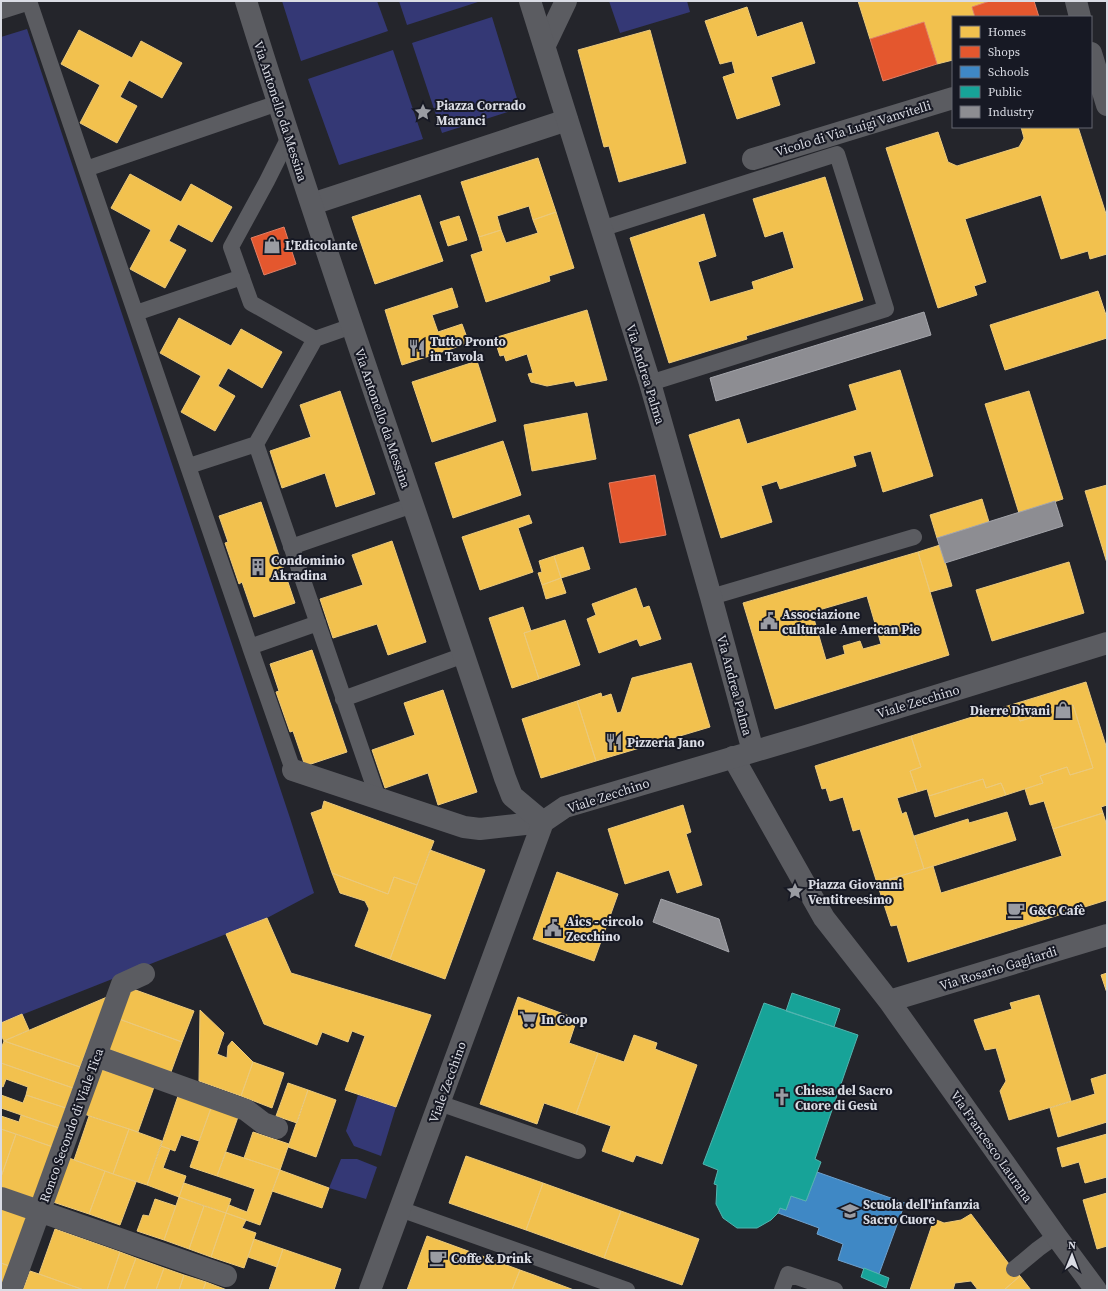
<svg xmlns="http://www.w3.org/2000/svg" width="1108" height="1291" viewBox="0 0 1108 1291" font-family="'Source Serif 4',serif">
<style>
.green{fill:#343875}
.homes{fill:#f2c14e;stroke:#ebc97b;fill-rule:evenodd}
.shops{fill:#e4572e;stroke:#e17f65}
.schools{fill:#3f88c5;stroke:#6ea1ce}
.public{fill:#17a398;stroke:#52b4af}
.industry{fill:#8d8d92;stroke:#a4a5ab}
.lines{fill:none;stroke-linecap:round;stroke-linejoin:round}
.service{stroke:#5b5c61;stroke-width:16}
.minor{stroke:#5b5c61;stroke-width:22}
.tertiary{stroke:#5b5c61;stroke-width:22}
.labels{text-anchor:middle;stroke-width:4;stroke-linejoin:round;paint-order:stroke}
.poi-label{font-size:13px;font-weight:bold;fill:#dadce4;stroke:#171924;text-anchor:start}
.street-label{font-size:13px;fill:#dadce4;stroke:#171924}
</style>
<rect width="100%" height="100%" fill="#24252b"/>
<path class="green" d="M282,1H377L388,31L301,61Z
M399,1H481L407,25Z
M609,1H687L690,12L620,33Z
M492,17L520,108L442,133L412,43Z
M27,29L290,818L314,893L267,918L1,1023V37Z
M393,50L423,139L339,165L308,79Z
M358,1095L396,1107L381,1156L354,1146L346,1131Z
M341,1159H357L377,1167L366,1199L329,1188Z"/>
<path class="homes" d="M858,1H990L972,7L975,17H953V60L937,64L924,22L870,39Z
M747,7L757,37L802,22L815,63L771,77L780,105L737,119L723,77L735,73L732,61L720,64L705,21Z
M79,30L132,58L141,41L182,63L162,98L129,80L120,97L137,106L117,143L80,123L100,85L61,64Z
M650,30L686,163L619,182L609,146L604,147L578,50Z
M1021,127H1078L1107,217V254L1090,259L1088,251L1061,259L1041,195L965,219L986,282L974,286L977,295L938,308L886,148L938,132L948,162L957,166L1019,147L1024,138Z
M538,158L556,212L533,220L529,206L497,216L501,230L479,237L461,182Z
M130,174L181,202L191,184L232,207L212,242L178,224L169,241L186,250L165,288L130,269L151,230L111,208Z
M825,177L863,300L746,336L747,339L669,363L630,238L704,214L716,256L698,262L710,302L754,289L752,282L794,268L783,231L765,237L753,199Z
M420,195L443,261L375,284L352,217Z
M556,212L574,268L549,276L550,281L486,302L471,255L483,251L479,237L501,230L506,243L538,233L533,220Z
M459,216L467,240L448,246L440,222Z
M452,288L458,307L432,315L438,332L462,324L469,343L402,365L385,310Z
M1098,291L1107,318V338L1005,370L990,325Z
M587,310L607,380L576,386L574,381L547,386L531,382L528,374L533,373L527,354L506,361L504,355L500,356L494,338Z
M179,318L231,346L241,329L282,352L262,388L228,368L218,386L235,396L215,431L181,412L201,376L160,353Z
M477,361L496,421L432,442L412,382Z
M900,370L933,476L883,492L871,451L853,456L856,466L780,489L777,481L761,486L772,522L721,538L689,435L739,419L747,444L857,410L849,385Z
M340,391L375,494L336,507L325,473L282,488L270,451L311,437L300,405Z
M1029,391L1063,499L1019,513L985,404Z
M587,413L596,459L532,471L524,425Z
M503,441L521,495L453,518L435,463Z
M1107,485V563L1085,491Z
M982,499L989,522L937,538L930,515Z
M261,502L295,603L254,617L242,582L239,584L225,543L228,542L219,516Z
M529,515L532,523L518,528L533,572L480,590L462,537Z
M392,541L426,642L388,655L377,624L333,638L320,599L363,585L352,555Z
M940,545L952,586L930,592L918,552Z
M583,547L590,569L561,578L554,556Z
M918,552L949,655L775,709L743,603ZM867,596L881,644L863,649L860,641L843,646L845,654L826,660L812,612Z
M554,556L561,578L542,585L538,573L542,572L539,561Z
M1069,562L1084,613L992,641L976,590Z
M561,578L566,593L546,599L542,585Z
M636,588L643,608L649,606L661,639L640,646L637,639L599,653L587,619L596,615L592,604Z
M523,607L531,631L524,633L539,679L512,688L489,618Z
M565,620L580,665L539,679L524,633Z
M312,650L347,752L305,766L293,731L290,732L276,692L279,691L270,664Z
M691,663L710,727L596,761L577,701L601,693L602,697L611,694L617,713L621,712L632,678Z
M1086,682L1107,749V805L1101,807L1103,813L1053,829L1044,801L1030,805L1025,789L1043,783L1040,776L1067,767L1070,775L1093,768L1073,705L1020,721L1014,704Z
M443,690L477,792L438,805L428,773L385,788L372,750L415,735L404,703Z
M577,701L596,761L541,778L522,719Z
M1014,704L1020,721L1073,705L1093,768L1070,775L1067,767L1040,776L1043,783L1006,795L1001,783L986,788L983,779L929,796L927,789L917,792L910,771L921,767L911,736Z
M911,736L921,767L910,771L917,792L897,798L902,814L906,812L924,869L877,883L860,829L853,831L843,797L830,801L826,788L822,789L815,766Z
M983,779L986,788L1001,783L1006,795L935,817L929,796Z
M324,801L434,841L417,885L394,877L388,894L332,873L311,813L322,809Z
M683,805L691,832L686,834L702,885L677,893L669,870L625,884L608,829Z
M1007,812L1016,840L924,869L914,836L968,819L969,823Z
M1103,813L1107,826V900L908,962L897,925L891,926L877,883L933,866L941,893L1062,856L1053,829Z
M430,850L485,870L445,979L390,959Z
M557,872L618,894L594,961L533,939Z
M332,873L388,894L394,877L417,885L390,959L355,946L369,909L365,901L340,893Z
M267,918L291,973L431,1015L396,1107L345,1090L365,1036L352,1031L348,1042L322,1032L317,1045L264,1024L226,934Z
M1107,973V993L1101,975Z
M130,988L194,1011L182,1042L119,1019Z
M1039,995L1071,1101L1009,1120L1000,1091L1006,1081L996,1048L985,1050L974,1020L1012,1009L1010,1003Z
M107,997L80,1067L4,1041Z
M518,997L577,1019L569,1043L598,1053L576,1114L544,1103L537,1124L480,1104Z
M200,1010L224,1033L217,1054L227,1058L228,1046L232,1041L253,1062L241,1096L199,1081Z
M22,1014L29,1030L4,1041L1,1035V1023Z
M119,1019L182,1042L171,1072L108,1049Z
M634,1035L657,1043L655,1049L697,1065L662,1164L636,1155L633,1162L602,1151L611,1126L576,1114L598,1053L624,1062Z
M4,1041L80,1067L73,1088L1,1063V1049Z
M253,1062L284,1073L272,1108L241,1096Z
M1,1063L73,1088L66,1108L26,1095L28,1087L6,1079L3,1087L1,1086Z
M100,1069L154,1087L138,1132L84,1114Z
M1107,1074V1122L1058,1137L1050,1108L1095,1094L1091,1079Z
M288,1083L308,1090L297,1123L276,1116Z
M308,1090L336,1100L316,1157L288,1147Z
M1,1095L23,1103L26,1095L66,1108L59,1128L1,1108Z
M178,1096L211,1108L199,1141L181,1135L175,1151L161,1146Z
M211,1108L238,1117L217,1176L190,1167Z
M21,1115L59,1128L53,1147L1,1129V1116L19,1122Z
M89,1116L129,1129L113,1174L74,1160Z
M1,1129L16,1134L1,1177Z
M129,1129L162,1141L147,1185L113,1174Z
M253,1132L289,1144L280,1170L244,1158Z
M16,1134L53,1147L35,1199L1,1187V1177Z
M1107,1134V1177L1085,1183L1079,1162L1062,1167L1057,1148Z
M161,1146L170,1149L163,1168L186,1176L179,1197L147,1185Z
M226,1152L280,1170L260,1225L226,1213L229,1205L247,1212L255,1189L217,1176Z
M466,1156L543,1183L526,1230L449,1203Z
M69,1158L105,1171L89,1214L53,1202Z
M280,1170L329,1188L322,1208L272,1191Z
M105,1171L136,1182L120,1225L89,1214Z
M184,1183L231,1199L226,1213L179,1197Z
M543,1183L621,1211L604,1258L526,1230Z
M1107,1193V1246L1097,1249L1083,1200Z
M179,1197L204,1206L189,1249L164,1240Z
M155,1199L176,1206L164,1240L137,1231L143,1215L149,1216Z
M1,1206L29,1216L12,1267L1,1263Z
M204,1206L226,1213L211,1257L189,1249Z
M621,1211L699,1239L682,1285L604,1258Z
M226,1213L246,1220L242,1228L256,1233L244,1268L211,1257Z
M971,1214L1009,1264L1020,1276L1004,1290H978L971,1281L955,1283L953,1290H910L934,1219L944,1223L961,1220Z
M55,1229L120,1252L107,1290H84L39,1274Z
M427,1236L520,1270L512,1290H407Z
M254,1239L283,1249L277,1267L248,1257Z
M283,1249L341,1269L334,1290H269Z
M120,1252L136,1258L124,1290H107Z
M136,1258L164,1268L156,1290H124Z
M1,1263L12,1267L1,1290Z
M164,1268L184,1275L179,1290H156Z
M520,1270L534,1275L574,1290H512Z
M30,1271L39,1274L84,1290H23Z
M184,1275L206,1282L203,1290H179Z
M1020,1276L1031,1290H1004Z
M206,1282L227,1290H203Z"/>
<path class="shops" d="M990,1H1034L1039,17H975L972,7Z
M924,22L937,64L883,81L870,39Z
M284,227L296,264L264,275L251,238Z
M655,475L666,535L620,543L609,483Z"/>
<path class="schools" d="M817,1172L905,1203L879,1274L838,1260L843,1244L817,1234L819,1228L778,1213L780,1208L786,1210L791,1196L806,1201Z"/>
<path class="public" d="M792,993L840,1009L834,1027L786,1011Z
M764,1003L858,1035L815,1159L821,1162L806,1201L791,1196L786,1210L780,1208L778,1213L771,1220L757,1228H737L723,1218L716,1204L717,1185L714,1184L718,1170L703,1164Z
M864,1268L889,1278L886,1288L861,1277Z"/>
<path class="industry" d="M924,312L931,335L716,401L710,378Z
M1055,501L1063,526L945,563L937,538Z
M661,899L719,919L729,952L653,922Z"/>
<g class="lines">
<path class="service" d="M29,1L86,169
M278,103L86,169L250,647L318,623
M289,137L267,181L231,247L251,303L315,339
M601,229L837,154L886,309L650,383
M136,313L242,277
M352,326L315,339L256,444L378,798
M189,466L256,444
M291,547L413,505
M711,597L914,537
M250,647L293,770
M343,699L464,655
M439,1103L578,1151
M400,1209L627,1290
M1014,1269L1038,1249L1056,1236
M782,1290L788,1274L835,1290"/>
<path class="minor" d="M1076,1L1080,17
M545,45L566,1
M1091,53L1107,105
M753,159L953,98
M312,204L567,120
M733,757L824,918L889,1001L1056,1236L1096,1290
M293,770L464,827L480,829L543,822
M889,1001L1107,935
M96,1056L246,1110L263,1123L277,1128
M1,1198L226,1276
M11,1290L122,984L144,974"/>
<path class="tertiary" d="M246,1C327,262 419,518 505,778L512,796L543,822
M530,1L650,383L711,597L753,751
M1,8L23,1
M370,1290L543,822L565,807L806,736L1107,643"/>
</g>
<defs>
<g id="sight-bare" transform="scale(1.38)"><path d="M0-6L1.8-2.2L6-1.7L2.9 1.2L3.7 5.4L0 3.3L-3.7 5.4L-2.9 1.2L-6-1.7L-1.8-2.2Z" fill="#9a9ca3" stroke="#171924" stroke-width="2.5" paint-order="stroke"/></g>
<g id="shop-bare" transform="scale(1.38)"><path d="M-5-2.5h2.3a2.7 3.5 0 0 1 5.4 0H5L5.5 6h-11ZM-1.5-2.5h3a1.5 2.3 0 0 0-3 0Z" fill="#9a9ca3" stroke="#171924" stroke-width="2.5" paint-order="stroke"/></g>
<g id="restaurant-bare" transform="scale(1.38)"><path d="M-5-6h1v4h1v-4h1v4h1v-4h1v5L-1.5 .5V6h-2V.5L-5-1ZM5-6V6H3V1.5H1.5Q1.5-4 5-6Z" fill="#9a9ca3" stroke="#171924" stroke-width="2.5" paint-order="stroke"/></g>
<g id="building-bare" transform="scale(1.38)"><path d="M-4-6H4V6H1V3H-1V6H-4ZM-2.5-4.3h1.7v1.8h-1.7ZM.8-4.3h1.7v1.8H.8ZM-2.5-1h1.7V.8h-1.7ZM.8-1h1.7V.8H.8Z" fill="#9a9ca3" stroke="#171924" stroke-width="2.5" paint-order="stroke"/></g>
<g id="civic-bare" transform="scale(1.38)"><path d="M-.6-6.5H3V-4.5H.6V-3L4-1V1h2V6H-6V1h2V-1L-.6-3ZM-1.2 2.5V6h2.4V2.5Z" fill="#9a9ca3" stroke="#171924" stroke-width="2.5" paint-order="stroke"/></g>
<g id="cafe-bare" transform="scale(1.38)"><path d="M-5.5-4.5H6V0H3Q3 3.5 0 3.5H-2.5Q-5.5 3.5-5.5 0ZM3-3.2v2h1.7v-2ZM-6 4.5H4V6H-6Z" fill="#9a9ca3" stroke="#171924" stroke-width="2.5" paint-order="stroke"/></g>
<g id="supermarket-bare" transform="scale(1.38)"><path d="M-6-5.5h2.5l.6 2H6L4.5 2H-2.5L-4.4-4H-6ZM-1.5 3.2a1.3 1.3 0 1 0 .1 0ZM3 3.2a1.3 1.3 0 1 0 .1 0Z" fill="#9a9ca3" stroke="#171924" stroke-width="2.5" paint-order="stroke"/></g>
<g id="church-bare" transform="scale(1.38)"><path d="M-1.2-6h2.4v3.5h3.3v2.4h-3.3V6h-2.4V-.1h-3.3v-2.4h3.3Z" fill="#9a9ca3" stroke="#171924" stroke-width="2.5" paint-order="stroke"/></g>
<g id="school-bare" transform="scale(1.38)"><path d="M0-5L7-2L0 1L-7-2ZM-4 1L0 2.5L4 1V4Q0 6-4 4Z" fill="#9a9ca3" stroke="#171924" stroke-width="2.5" paint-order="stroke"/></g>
</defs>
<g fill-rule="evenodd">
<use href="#sight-bare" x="423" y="112"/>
<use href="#shop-bare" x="272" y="245"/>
<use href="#restaurant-bare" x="417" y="348"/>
<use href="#building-bare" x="258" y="567"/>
<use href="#civic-bare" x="769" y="621"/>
<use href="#shop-bare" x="1063" y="710"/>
<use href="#restaurant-bare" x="614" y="742"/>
<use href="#sight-bare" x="795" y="891"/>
<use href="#cafe-bare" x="1016" y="910"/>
<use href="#civic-bare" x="553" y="928"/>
<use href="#supermarket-bare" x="528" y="1019"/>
<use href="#church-bare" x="782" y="1097"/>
<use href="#school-bare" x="850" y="1211"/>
<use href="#cafe-bare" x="438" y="1258"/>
</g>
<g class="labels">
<g class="poi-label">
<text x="436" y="110">Piazza Corrado<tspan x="436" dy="15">Maranci</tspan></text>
<text x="285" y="250">L'Edicolante</text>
<text x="430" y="346">Tutto Pronto<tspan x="430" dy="15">in Tavola</tspan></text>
<text x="271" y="565">Condominio<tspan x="271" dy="15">Akradina</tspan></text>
<text x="782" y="619">Associazione<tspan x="782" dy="15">culturale American Pie</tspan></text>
<text x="1050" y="715" text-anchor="end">Dierre Divani</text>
<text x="627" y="747">Pizzeria Jano</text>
<text x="808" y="889">Piazza Giovanni<tspan x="808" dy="15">Ventitreesimo</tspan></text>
<text x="1029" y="915">G&amp;G Cafè</text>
<text x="566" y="926">Aics - circolo<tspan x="566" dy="15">Zecchino</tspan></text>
<text x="541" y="1024">In Coop</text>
<text x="795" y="1095">Chiesa del Sacro<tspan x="795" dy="15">Cuore di Gesù</tspan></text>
<text x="863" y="1209">Scuola dell'infanzia<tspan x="863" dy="15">Sacro Cuore</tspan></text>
<text x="451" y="1263">Coffe &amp; Drink</text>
</g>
<g class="street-label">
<text transform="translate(281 111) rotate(72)" y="5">Via Antonello da Messina</text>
<text transform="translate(853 128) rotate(-17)" y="5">Vicolo di Via Luigi Vanvitelli</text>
<text transform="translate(646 374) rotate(73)" y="5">Via Andrea Palma</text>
<text transform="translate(383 418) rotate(71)" y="5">Via Antonello da Messina</text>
<text transform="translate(735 685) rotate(75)" y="5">Via Andrea Palma</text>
<text transform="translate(918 701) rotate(-17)" y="5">Viale Zecchino</text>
<text transform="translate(608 795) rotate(-18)" y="5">Viale Zecchino</text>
<text transform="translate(998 968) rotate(-17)" y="5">Via Rosario Gagliardi</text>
<text transform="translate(447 1082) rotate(-70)" y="5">Viale Zecchino</text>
<text transform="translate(71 1125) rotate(-70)" y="5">Ronco Secondo di Viale Tica</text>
<text transform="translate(992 1146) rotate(55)" y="5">Via Francesco Laurana</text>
</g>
</g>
<rect width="1108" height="1291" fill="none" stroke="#dadce4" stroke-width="4"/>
<rect x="952" y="16" width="140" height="112" fill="#171924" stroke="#656771"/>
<rect x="960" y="26" width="20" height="12" fill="#f2c14e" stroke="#656771"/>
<text x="988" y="36" font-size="12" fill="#dadce4">Homes</text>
<rect x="960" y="46" width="20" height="12" fill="#e4572e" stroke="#656771"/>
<text x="988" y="56" font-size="12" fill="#dadce4">Shops</text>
<rect x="960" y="66" width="20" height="12" fill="#3f88c5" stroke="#656771"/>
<text x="988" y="76" font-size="12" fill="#dadce4">Schools</text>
<rect x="960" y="86" width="20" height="12" fill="#17a398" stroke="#656771"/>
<text x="988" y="96" font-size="12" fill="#dadce4">Public</text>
<rect x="960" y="106" width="20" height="12" fill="#8d8d92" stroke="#656771"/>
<text x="988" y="116" font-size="12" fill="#dadce4">Industry</text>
<g transform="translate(1072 1255) rotate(1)" stroke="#171924" stroke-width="3" paint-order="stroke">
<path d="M0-3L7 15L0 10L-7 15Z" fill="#dadce4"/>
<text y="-6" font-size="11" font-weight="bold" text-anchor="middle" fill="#dadce4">N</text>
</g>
</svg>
